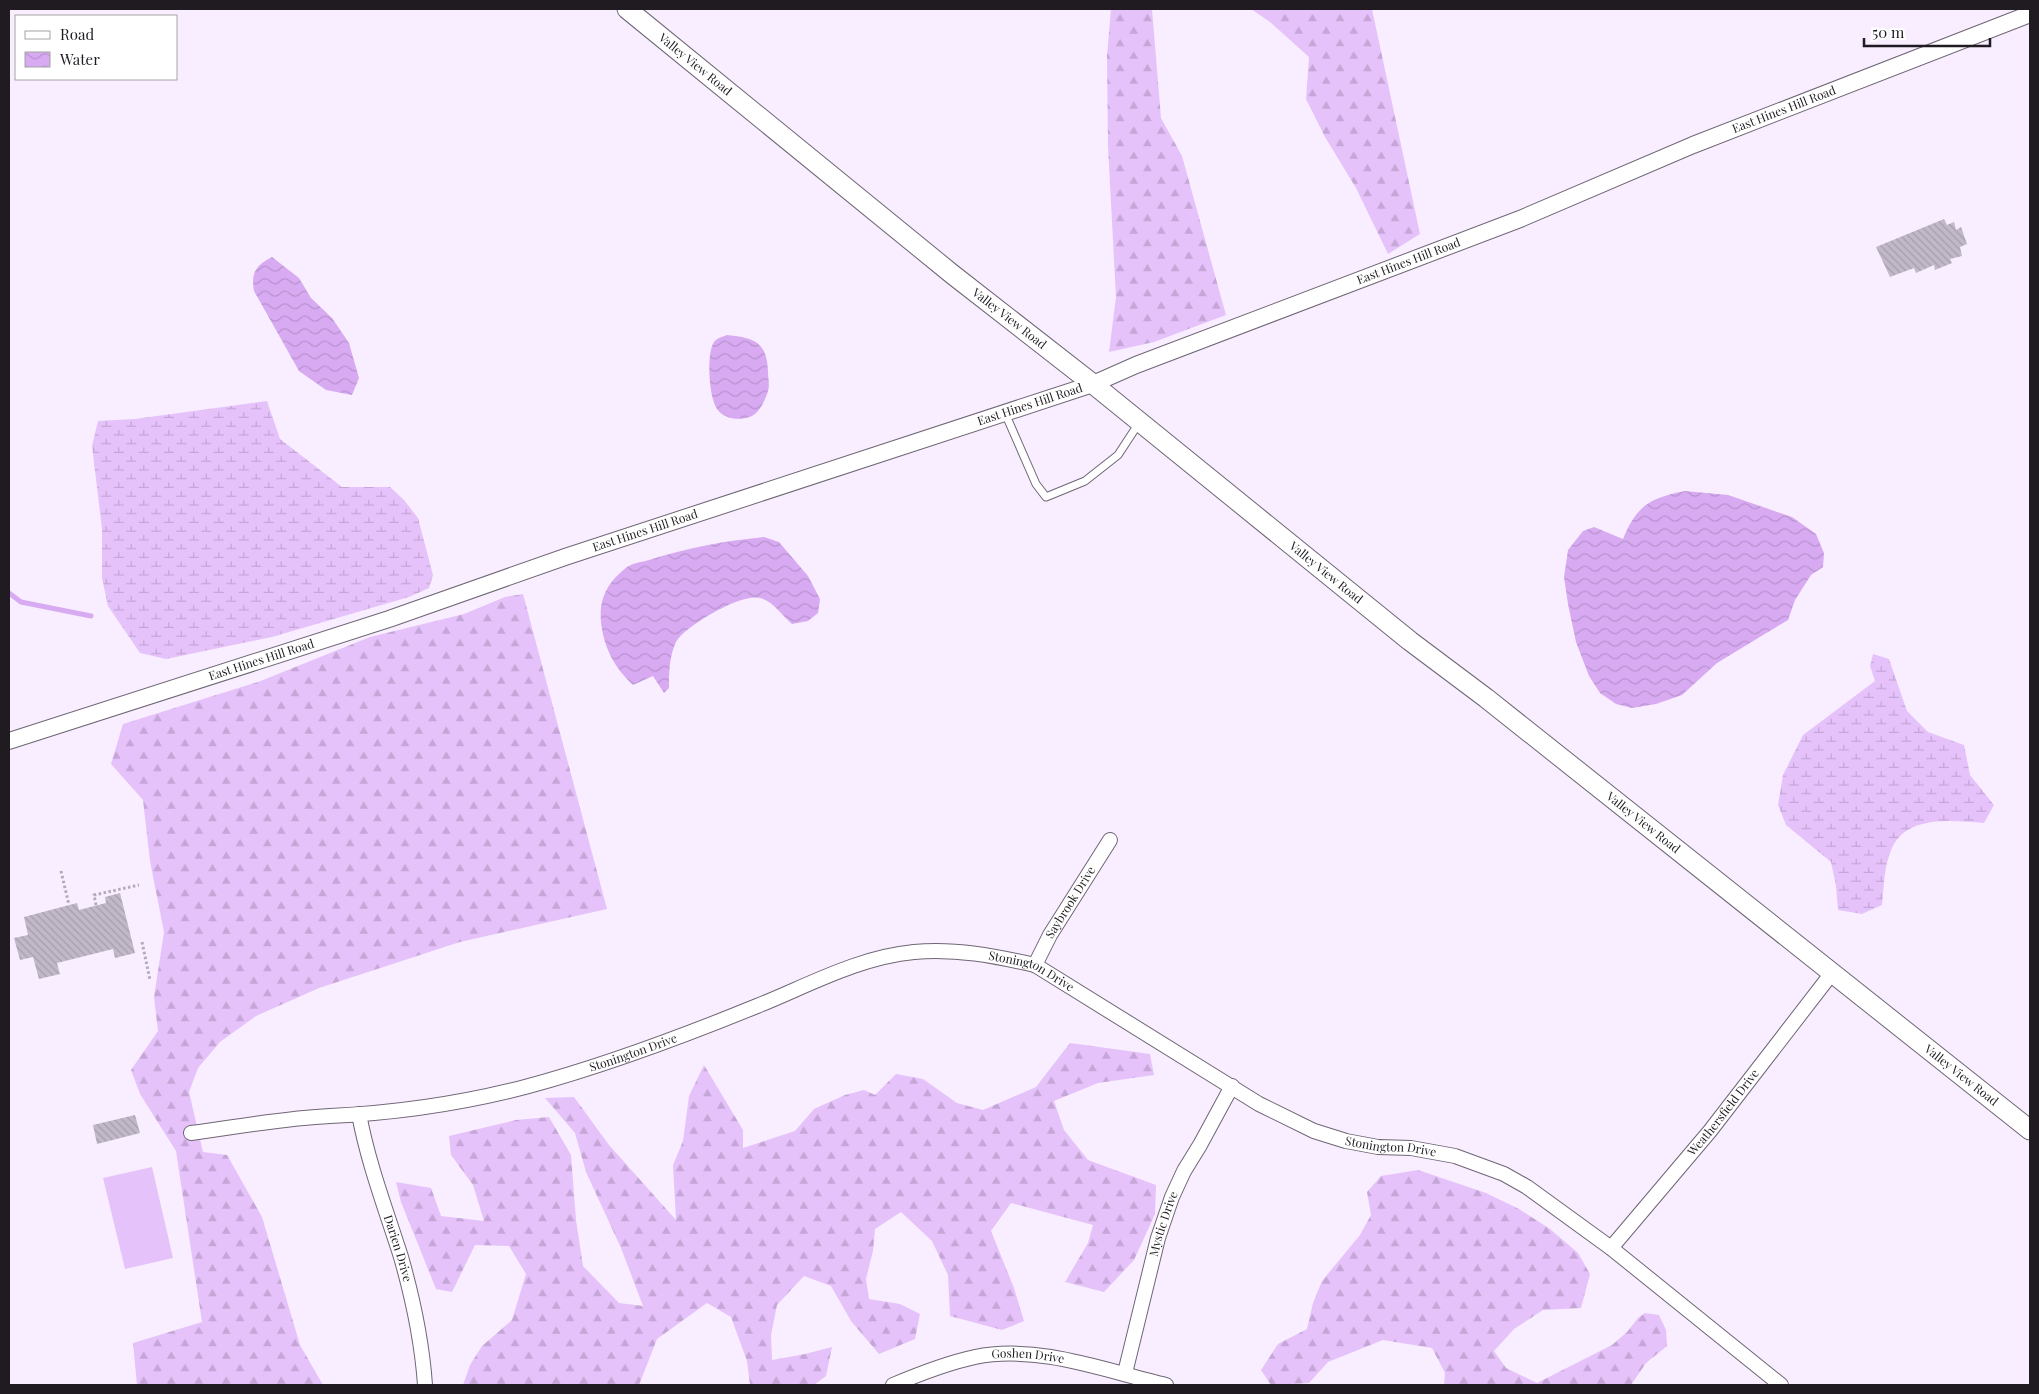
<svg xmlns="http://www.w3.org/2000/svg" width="2039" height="1394" viewBox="0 0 2039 1394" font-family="'Playfair Display',serif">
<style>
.grass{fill:#e6c2fb}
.forest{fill:url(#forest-firs)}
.wetland{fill:url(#wetland-marsh)}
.water{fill:url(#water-waves)}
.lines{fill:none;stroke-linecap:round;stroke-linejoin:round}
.stream{stroke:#d8aaf2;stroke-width:5}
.building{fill:url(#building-back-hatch)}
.service-casing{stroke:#6f6674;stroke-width:9}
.minor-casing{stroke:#6f6674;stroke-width:16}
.tertiary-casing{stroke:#6f6674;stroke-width:18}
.secondary-casing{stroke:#6f6674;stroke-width:21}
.path{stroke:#b3abb8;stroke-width:3;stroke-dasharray:2.5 2.5;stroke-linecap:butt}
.service{stroke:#fff;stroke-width:7}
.minor{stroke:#fff;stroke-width:14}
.tertiary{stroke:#fff;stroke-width:16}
.secondary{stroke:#fff;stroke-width:19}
.labels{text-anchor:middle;stroke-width:4;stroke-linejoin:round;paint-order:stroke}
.street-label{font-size:12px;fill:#1f1b21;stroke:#fff}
</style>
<defs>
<pattern id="forest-firs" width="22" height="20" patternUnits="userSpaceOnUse" patternTransform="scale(1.25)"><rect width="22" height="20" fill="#e6c2fb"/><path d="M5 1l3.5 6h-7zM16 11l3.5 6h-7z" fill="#c5a6d7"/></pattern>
<pattern id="wetland-marsh" width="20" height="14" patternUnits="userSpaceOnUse" patternTransform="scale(1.25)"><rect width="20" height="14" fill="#e6c2fb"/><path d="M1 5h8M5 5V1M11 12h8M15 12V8" fill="none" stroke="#c5a6d7"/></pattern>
<pattern id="water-waves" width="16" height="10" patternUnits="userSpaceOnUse" patternTransform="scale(1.25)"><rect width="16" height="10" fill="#d8aaf2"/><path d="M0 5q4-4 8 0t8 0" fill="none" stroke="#b992cf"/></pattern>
<pattern id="building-back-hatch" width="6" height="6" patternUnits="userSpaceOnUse" patternTransform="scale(1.25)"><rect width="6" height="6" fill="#c2b9c8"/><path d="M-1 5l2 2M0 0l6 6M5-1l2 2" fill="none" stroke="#a69eac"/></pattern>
</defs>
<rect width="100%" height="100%" fill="#f8eeff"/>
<path class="grass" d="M152,1167L173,1258L125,1269L103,1178Z"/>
<path class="forest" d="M1111,9H1152L1161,118L1182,156L1226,315L1154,342L1109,352L1116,297L1108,146L1107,56Z
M1251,9H1372L1420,234L1388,254L1356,188L1325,137L1306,99L1309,57L1270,22Z
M523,594L607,909L460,942L319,988L256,1016L220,1042L198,1068L189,1092L203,1152L227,1155L262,1217L300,1345L323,1385H137L133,1343L202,1322L176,1151L140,1094L131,1070L158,1031L154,997L164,932L150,861L143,800L111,764L123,724L258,682L370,637L464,614L505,597Z
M1070,1043L1150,1054L1154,1075L1098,1083L1054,1101L1064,1130L1088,1160L1156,1185L1155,1214L1134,1260L1104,1292L1065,1282L1088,1243L1093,1225L1011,1203L991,1231L1014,1288L1024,1321L1002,1330L950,1316L948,1275L932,1241L901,1212L875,1229L873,1251L866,1279L869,1299L900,1304L920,1314L915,1339L879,1354L851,1321L831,1286L804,1276L777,1305L771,1335L772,1360L805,1354L832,1347L826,1376L814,1385H750L747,1361L731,1317L707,1303L657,1339L639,1385H463L470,1365L482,1346L512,1320L526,1274L509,1246L475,1245L452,1292L436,1289L401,1202L396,1182L431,1188L441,1216L484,1221L473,1185L451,1155L449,1136L516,1120L549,1117L571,1155L576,1220L583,1266L619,1303L643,1306L621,1248L586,1172L575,1133L545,1098L574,1097L609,1145L676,1220L673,1165L683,1141L689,1096L704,1065L743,1130V1148L795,1131L814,1109L845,1095L864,1090L875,1095L896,1074L923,1079L957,1103L983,1110L1036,1087Z
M1418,1170L1486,1193L1519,1209L1550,1229L1578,1253L1590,1274L1581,1308L1543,1310L1514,1329L1494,1351L1506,1368L1537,1383L1612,1345L1627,1332L1638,1318L1645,1313L1659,1315L1666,1330L1667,1346L1646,1363L1631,1385H1444L1445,1373L1432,1348L1383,1340L1328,1362L1309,1383L1271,1385L1261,1370L1278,1344L1307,1329L1313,1303L1322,1281L1360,1235L1371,1215L1367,1192L1381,1176Z"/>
<path class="wetland" d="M267,401L280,439L342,487H390L404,500L418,518L433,575L429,588L409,597L272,637L166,659L140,653L108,606L102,578V529L92,446L98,421L135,419Z
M1873,654L1889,659L1907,711L1928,732L1964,745L1970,775L1994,805L1984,823C1956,821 1907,814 1892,848C1884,865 1884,886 1882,905L1862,914L1838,910L1836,886L1831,862L1786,825L1778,805L1783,775L1803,735L1875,681L1870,666Z"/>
<path class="water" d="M272,257L299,278L311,298L332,318L349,343L359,378L352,395L326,390L299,371L254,291C251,273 255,266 272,257Z
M727,335C755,338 767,342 768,372C768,378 770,385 768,391C766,398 761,409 755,414C744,422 724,420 717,409C709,398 706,354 714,342C717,338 722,337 727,335Z
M1685,491L1728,495L1792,517L1816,534L1824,553L1823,567L1811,575L1795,600L1788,620L1717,663L1682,695L1656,704L1632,708L1616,704L1600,693L1589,676L1576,642L1568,604L1564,577L1568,550L1583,531L1594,527L1623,539C1637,505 1650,498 1685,491Z
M764,537L779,542L808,576L820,599L818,613L808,621L792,624C782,616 773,601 760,598C741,593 685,626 676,642C669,656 669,674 669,688L664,693L653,676L633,685C614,667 604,648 601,622C599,597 608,582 627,567C633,563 642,562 649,560C686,548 725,541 764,537Z"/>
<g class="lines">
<path class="stream" d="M9,593L21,602L91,616"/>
</g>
<path class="building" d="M1944,219L1947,225L1954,222L1956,230L1961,227L1967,244L1960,247L1962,256L1950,259L1952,263L1935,270L1934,265L1916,273L1914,268L1890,277L1876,247Z
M120,893L135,953L115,958L113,949L57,963L60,974L39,979L33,957L20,960L14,938L28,935L24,917L77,903L79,910L106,903L105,897Z
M135,1115L140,1133L97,1144L93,1125Z"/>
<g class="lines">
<g class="service-casing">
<path id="service" d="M1005,413L1036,484L1046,497L1085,481L1118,455L1139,423"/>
</g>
<g class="minor-casing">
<g id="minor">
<path id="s1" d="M1035,965L1050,935L1110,840"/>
<path id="s2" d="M359,1114C368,1163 386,1210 401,1257C413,1299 422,1342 425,1385"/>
<path id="s3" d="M191,1133C236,1127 285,1118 330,1116C394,1113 463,1103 525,1087C604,1066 681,1037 757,1006C807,986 859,957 914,952C955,948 995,956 1035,965L1259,1104L1314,1131L1346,1141L1378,1147L1411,1148L1455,1156L1504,1174L1527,1187L1611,1248L1781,1385"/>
<path id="s4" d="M1611,1248L1710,1131L1832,973"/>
<path id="s5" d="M1125,1373L1158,1238L1172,1197L1184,1171L1200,1145L1232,1086"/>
<path id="s6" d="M893,1385C919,1374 947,1363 975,1357C1038,1344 1106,1371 1166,1385"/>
</g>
</g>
<g class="tertiary-casing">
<g id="tertiary">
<path id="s7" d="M9,741L389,619L565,557L1093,384L1136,365L1520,219L1693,145L2030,14"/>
</g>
</g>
<g class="secondary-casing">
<g id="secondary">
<path id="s8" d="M627,9L952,274L1093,384L1410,641L1486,698L2030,1130"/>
</g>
</g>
<path class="path" d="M61,871L69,905
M96,905L94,895L139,885
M142,942L150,980"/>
<use href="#service" class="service"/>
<use href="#minor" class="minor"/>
<use href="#tertiary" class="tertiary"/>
<use href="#secondary" class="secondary"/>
</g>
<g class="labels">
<g class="street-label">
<text dy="4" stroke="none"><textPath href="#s8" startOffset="88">Valley View Road</textPath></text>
<text dy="4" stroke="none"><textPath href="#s7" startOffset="1885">East Hines Hill Road</textPath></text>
<text dy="4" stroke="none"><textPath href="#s7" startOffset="1480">East Hines Hill Road</textPath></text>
<text dy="4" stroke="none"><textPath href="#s8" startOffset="492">Valley View Road</textPath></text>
<text dy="4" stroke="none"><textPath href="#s7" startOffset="1075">East Hines Hill Road</textPath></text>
<text dy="4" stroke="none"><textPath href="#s7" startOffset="670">East Hines Hill Road</textPath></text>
<text dy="4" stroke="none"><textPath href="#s8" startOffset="898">Valley View Road</textPath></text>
<text dy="4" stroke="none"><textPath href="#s7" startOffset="265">East Hines Hill Road</textPath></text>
<text dy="4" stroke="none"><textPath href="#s8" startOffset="1302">Valley View Road</textPath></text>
<text dy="4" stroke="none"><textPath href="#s1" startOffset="72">Saybrook Drive</textPath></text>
<text dy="4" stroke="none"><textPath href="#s3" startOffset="871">Stonington Drive</textPath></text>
<text dy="4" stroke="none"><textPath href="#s3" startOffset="451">Stonington Drive</textPath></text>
<text dy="4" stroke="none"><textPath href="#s8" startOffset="1708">Valley View Road</textPath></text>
<text dy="4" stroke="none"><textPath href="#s4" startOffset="176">Weathersfield Drive</textPath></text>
<text dy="4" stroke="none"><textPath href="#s3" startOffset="1276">Stonington Drive</textPath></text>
<text dy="4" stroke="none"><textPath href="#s5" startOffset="154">Mystic Drive</textPath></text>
<text dy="4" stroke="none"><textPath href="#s2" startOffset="140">Darien Drive</textPath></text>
<text dy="4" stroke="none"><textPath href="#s6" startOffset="140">Goshen Drive</textPath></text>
</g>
</g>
<rect width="2039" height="1394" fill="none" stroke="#1f1b21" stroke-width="20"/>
<rect x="15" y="15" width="162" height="65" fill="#ffffff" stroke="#a5a4a6"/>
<rect x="25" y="31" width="25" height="8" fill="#ffffff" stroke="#a5a4a6"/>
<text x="60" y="40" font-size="15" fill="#1f1b21">Road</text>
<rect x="25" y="52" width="25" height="15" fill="url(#water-waves)" stroke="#a5a4a6"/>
<text x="60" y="65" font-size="15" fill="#1f1b21">Water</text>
<path d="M1864 38v8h126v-8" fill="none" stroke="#1f1b21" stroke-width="2.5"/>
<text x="1872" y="38" font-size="15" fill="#1f1b21" stroke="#ffffff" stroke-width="4" paint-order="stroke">50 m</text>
</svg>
